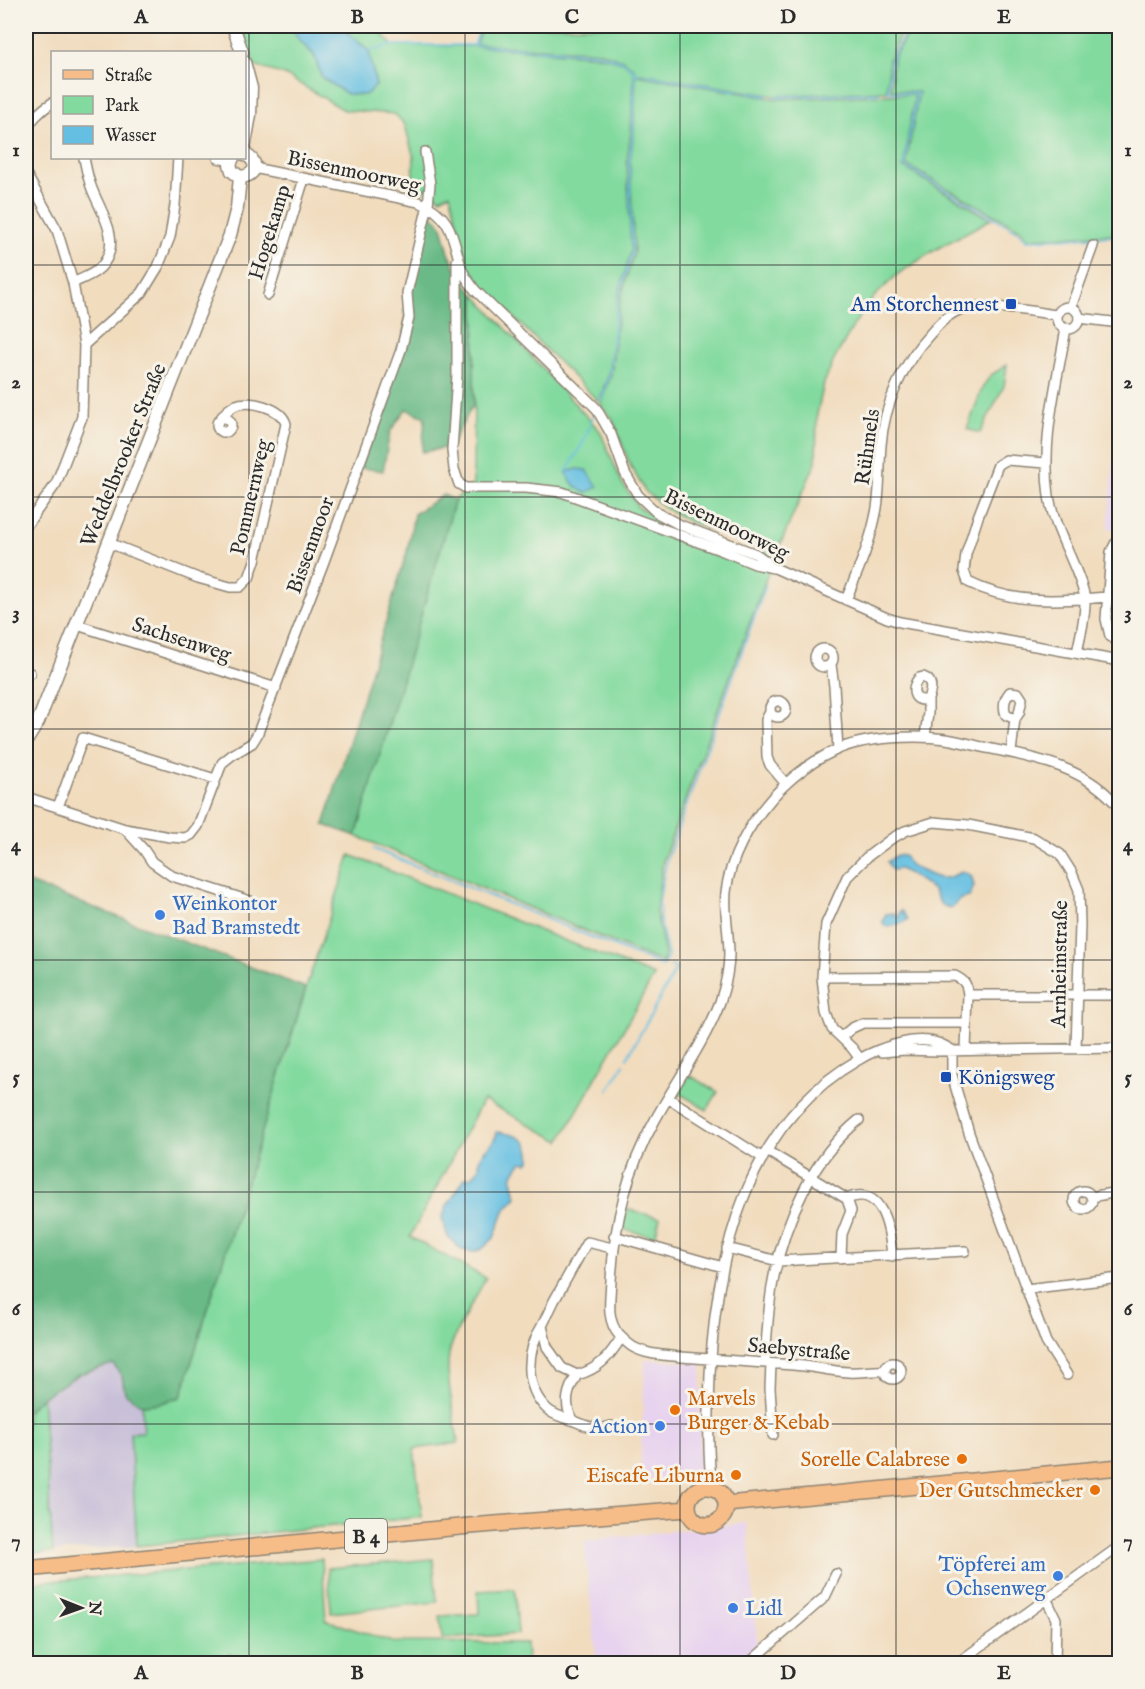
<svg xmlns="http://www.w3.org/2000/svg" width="1145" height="1689" viewBox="0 0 1145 1689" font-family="'IM FELL English',serif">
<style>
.built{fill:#e7d2ef}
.industrial{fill:#c8bfd8}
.green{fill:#82da9f;stroke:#568265;stroke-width:1.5}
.forest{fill:#69ba86;stroke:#4a7258;stroke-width:1.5}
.water{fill:#65bfe2;stroke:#487586;stroke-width:1.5}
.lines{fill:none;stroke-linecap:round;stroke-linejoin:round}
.stream{stroke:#65bfe2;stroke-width:2}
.minor-casing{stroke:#8e8474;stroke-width:12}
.tertiary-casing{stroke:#8e8474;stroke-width:15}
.primary-casing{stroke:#8e8474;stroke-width:18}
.minor{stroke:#fff;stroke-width:9}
.tertiary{stroke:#fff;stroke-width:12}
.primary{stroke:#f7bd88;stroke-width:15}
.grid{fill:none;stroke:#2b2b2b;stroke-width:1.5;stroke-opacity:0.55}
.transit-dot{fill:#1a4fb4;stroke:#f7f3e8;stroke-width:2}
.shop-dot{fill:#3f7fe0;stroke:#f7f3e8;stroke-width:2}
.food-dot{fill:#e8710a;stroke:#f7f3e8;stroke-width:2}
.labels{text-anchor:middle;stroke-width:6;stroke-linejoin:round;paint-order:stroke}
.shield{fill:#f7f3e8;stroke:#686764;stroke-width:1.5}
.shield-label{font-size:20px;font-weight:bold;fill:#2b2b2b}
.street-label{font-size:21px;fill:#2b2b2b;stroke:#f7f3e8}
.transit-label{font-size:21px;fill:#164399;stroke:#f7f3e8;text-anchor:end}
.shop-label{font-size:21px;fill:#366cbe;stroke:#f7f3e8;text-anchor:start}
.food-label{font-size:21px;fill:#c56008;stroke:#f7f3e8;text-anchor:end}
.neatline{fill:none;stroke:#2b2b2b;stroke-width:2}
.grid-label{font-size:20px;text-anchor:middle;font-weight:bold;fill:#2b2b2b}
</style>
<rect width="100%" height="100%" fill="#f7f3e8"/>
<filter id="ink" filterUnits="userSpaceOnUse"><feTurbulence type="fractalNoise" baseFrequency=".0167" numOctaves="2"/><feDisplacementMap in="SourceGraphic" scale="12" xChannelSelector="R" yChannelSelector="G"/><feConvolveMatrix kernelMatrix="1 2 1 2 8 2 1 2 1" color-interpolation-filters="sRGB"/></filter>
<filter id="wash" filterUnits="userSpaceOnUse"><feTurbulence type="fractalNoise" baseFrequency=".008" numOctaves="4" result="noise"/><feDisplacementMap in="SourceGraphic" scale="24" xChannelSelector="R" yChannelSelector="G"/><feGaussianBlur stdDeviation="1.35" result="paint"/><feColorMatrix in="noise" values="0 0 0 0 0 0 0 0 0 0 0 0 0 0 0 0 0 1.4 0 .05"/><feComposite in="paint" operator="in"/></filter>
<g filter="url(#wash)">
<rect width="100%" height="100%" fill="#f1dcbe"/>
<path class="built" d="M1119,399L1120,530L1119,531L1108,528Z
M645,1359L702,1363L700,1404V1472L694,1473V1479H640Z
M747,1523L758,1651L741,1663H597L584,1541Z"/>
<path class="industrial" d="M113,1364L122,1376L125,1393L142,1405L143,1432L130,1434L137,1546L53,1552L42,1397L79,1374Z"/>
<path class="green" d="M240,26H292L299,40L314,55L322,78L376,86L368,50L340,26H375L392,45L474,46L600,56L622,62L632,69L634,72L631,132L627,161L631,251L618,297L608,376L598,401L482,286L468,265L450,193L440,198L428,187L419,194L406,193L413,175L414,158L405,125L395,114L344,110L285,75L254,66Z
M482,26H904L889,59L887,91L775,96L635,72L634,68L623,60L601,52L476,44Z
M911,26H1119V234L1028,238L1021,230L906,165L919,92L891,90L893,59Z
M636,75L776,99L915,94L903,167L991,219L935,250L899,273L874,297L855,323L834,360L824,383L817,414L816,462L774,559L751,544L688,521L665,508L645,491L631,467L612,418L600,404L611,376L616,328L621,297L634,252L630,162L634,131Z
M475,295L600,431L622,483L639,508L693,535L753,555L771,565L663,861L656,911L665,954L663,963L356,836L455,500L473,484Z
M1007,365L1004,386L980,433L967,429L983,386L991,375Z
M350,855L654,976L560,1141L483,1100L410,1237L486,1278C475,1299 453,1333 449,1354C445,1376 455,1419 458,1443L414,1449L422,1517L137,1546L130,1433L143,1432L142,1405L161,1403L181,1397L306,988Z
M689,1075L718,1092L707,1110L679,1093Z
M627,1209L660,1218L655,1237L622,1229Z
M42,1397L53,1552L26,1554V1412Z
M322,1559L326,1620L392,1642L526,1643L527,1663L261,1664L229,1654V1658L248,1663H26V1583Z
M433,1559L437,1602L331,1613L328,1568Z
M515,1589L518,1634L442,1639L440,1616L479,1614L478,1591Z"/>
<path class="forest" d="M431,214L438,220L442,226L449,253L460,277L475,295L474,403L450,447L422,452L425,417L406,409L390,432L383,471L360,468L403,349L408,294L428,217Z
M443,495L455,500L356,836L324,825L407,552L414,514Z
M26,882L306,988L181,1397L161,1403L142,1405L125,1393L122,1376L113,1364L79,1374L42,1397L26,1412Z"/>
<path class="water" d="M291,26H340L369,51L376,86L365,95L347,94L322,78L314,55L299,40Z
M577,469L586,470L598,487L586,493C575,488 571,482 566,472Z
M897,855L904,856C909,865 912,867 922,871C941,880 942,881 962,872L971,875L974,886L969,897L960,899L952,908L946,907L940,903L933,890L913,876L900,869L892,870L887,862Z
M902,911L908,919C900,927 874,932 886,914L895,913V916L899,917V912Z
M497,1132C516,1134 533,1139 530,1161L528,1163L522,1162C509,1176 511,1180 517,1197L504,1211L494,1238L482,1249L473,1252L462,1250L448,1237L442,1218L447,1206L465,1178L472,1177C474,1174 477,1171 479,1168C480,1165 478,1161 480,1158C484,1147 495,1145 497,1132Z"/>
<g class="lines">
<path class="stream" d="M909,26L891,59L888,92L917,93L904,166L1019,232L1027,240L1120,236
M474,45L600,54L622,61L633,69L635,73
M381,48L392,45H474L481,26
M369,51L380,49
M775,97L879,93
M601,400L609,376L614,327L619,297L632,251L629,161L633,132L635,73L767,96
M566,472L584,441L594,414
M374,849L663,966L668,956L660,920L659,900L667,859L766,585
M627,1058L676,969L671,966
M608,1091L624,1064"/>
</g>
</g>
<g filter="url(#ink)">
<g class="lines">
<g class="minor-casing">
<path id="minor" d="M26,132C29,121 42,109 52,103
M218,158L231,161
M254,168L419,202C454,216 452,239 462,270C465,277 470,283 475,290L596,408L611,434L625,473L638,495L657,513L680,525L756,554L777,569L887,618L900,622L1120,661
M26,174L57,230L73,283L84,345L82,417L56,484L26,526
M457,261V375L452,450L454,469L459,484L466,488H526L562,492L723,551L755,564L773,568
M73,283C83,278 98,273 104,263C121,239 101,212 92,189C88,179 86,168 84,158
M268,295L304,179
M1071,307L1093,246
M1057 318a11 11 0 1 1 22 0a11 11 0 1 1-22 0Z
M1079,318L1120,323
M1066,328C1057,384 1041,439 1049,496C1053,523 1067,547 1077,573C1080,581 1084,590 1085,599C1086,617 1080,636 1077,653
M84,345L142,293L158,267L170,237L175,205L178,158
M217 425a7 7 0 1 1 14 0a7 7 0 1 1-14 0Z
M1046,463L1006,460L998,465L978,517L966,554L964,571L968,582C1013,605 1060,601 1108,597
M109,543L198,578L230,587H240L249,578L255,561L286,424C282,408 249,399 236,405C229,408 225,412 221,418
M1120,544H1115L1111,552L1106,619L1110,636L1120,643
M846,600C857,573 869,546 875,518C881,494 879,469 881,445C884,405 903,363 930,334C939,324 949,313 962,309C982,302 1035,312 1057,315
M77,625L276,688
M815 658a9 9 0 1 1 18 0a9 9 0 1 1-18 0Z
M831,665L834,686L838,749
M26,673H30
M923,677C934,681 931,690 928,699C913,704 910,688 919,678Z
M1010,692L1018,693L1022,699L1019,713L1015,719L1006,715C1003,707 1004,699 1010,692Z
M770 709a8 8 0 1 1 16 0a8 8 0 1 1-16 0Z
M770,712L766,720L767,757L770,765L786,784
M925,737L928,713V699
M1011,752L1015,719
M26,797L125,829L170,837L185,838L191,835L198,826L222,763L232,755L252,743L257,735L323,564L401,350L409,318L407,293L428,205L430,184L425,152
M58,807L83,738L215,779
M125,829L144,850L152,862L172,876L250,901
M822,977L955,976C965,981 967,984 968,995
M841,1037L852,1028L863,1023H967
M952,1050V1075L969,1133L1046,1342L1067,1375
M966,1050L968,995H1120
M882,1052L904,1050L938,1051L1120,1048
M860,1059L852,1048L832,1029L826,1013L822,977L826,924L847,877L867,857L891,839L905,831L934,822L968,825L1034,838L1060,854L1072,873L1079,890L1080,925L1076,1048
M668,1098L763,1158
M767,1151L847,1199
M1074 1200a9 9 0 1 1 18 0a9 9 0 1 1-18 0Z
M1091,1197L1112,1193H1120
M614,1236L723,1267
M612,1248L587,1242L554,1301L542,1326L547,1347L562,1368L577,1375C599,1369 609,1357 621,1338
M727,1248L778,1261L965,1251
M841,1258L842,1234L851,1211L847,1199C883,1183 890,1231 892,1256
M1026,1289L1120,1278
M542,1326C526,1351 524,1387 547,1409C553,1415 564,1418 572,1420C564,1403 567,1391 577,1375
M765,1363C767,1334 768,1305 774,1276C786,1219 813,1157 859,1120
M885 1371a8 8 0 1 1 16 0a8 8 0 1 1-16 0Z
M771,1364L770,1388L773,1435
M885,1371C873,1370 860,1373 848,1372C829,1371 811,1366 793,1365C755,1362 719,1360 681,1357C666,1355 647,1355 633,1347C628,1344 623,1339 619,1335C606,1320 610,1300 611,1281C614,1225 626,1172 654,1122C675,1083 704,1044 720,1002C725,987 729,969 729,954C729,933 724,912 726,892C730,858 749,824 772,798C789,779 812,761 836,750C864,737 915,735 946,739C958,741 970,744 982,747C1031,757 1088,766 1120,809
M572,1420C584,1425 598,1432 611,1426
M712,1488C707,1450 709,1412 710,1374C716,1255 746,1124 858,1060C878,1048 917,1034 940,1044C944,1045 948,1048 952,1050
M1046,1598L1056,1619L1055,1664
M748,1664L825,1597L836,1574
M956,1664L1120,1546"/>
</g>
<g class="tertiary-casing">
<path id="tertiary" d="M233,26L242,52
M244,62L251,88L250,115L244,149
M233,158L230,164L232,171L240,177C257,176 260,161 244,154
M26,741L38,722L230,235L237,208L240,177"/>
</g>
<g class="primary-casing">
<path id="primary" d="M688 1506a19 19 0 1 1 38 0a19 19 0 1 1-38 0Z
M726,1504L1120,1467
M26,1569L470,1526L688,1509"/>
</g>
<use href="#minor" class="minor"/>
<use href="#tertiary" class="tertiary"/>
<use href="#primary" class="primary"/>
</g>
</g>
<path class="grid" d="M249,26V1664M465,26V1664M680,26V1664M896,26V1664M26,265H1120M26,497H1120M26,729H1120M26,960H1120M26,1192H1120M26,1424H1120"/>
<g class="transit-dot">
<rect x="1005" y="298" width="12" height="12" rx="3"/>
<rect x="940" y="1071" width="12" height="12" rx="3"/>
</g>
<g class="shop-dot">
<circle cx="160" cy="915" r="6"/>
<circle cx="660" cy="1426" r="6"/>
<circle cx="1058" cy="1576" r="6"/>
<circle cx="733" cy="1608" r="6"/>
</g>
<g class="food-dot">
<circle cx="675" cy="1410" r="6"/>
<circle cx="962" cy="1459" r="6"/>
<circle cx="736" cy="1475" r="6"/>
<circle cx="1095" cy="1490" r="6"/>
</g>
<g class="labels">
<rect class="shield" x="345" y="1519" width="42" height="34" rx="4.5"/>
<g class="shield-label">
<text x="366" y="1543">B 4</text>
</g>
<g class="street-label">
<text transform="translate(354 171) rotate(12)" y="7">Bissenmoorweg</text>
<text transform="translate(269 232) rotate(-73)" y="7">Hogekamp</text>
<text transform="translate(867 447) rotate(-82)" y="7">Rühmels</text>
<text transform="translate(123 455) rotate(-68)" y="7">Weddelbrooker Straße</text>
<text transform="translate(250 497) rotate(-77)" y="7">Pommernweg</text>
<text transform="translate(727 524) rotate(26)" y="7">Bissenmoorweg</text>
<text transform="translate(310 545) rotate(-70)" y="7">Bissenmoor</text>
<text transform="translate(182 639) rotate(18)" y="7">Sachsenweg</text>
<text transform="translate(1059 964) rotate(-89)" y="7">Arnheimstraße</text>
<text transform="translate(799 1349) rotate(5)" y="7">Saebystraße</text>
</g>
<g class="transit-label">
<text x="999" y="311">Am Storchennest</text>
<text x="958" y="1084" text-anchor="start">Königsweg</text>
</g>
<g class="shop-label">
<text x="172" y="910">Weinkontor<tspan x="172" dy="24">Bad Bramstedt</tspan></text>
<text x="648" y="1433" text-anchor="end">Action</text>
<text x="1046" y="1571" text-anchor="end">Töpferei am<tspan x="1046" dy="24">Ochsenweg</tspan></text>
<text x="745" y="1615">Lidl</text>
</g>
<g class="food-label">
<text x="687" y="1405" text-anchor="start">Marvels<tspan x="687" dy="24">Burger &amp; Kebab</tspan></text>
<text x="950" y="1466">Sorelle Calabrese</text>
<text x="724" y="1482">Eiscafe Liburna</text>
<text x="1083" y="1497">Der Gutschmecker</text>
</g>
</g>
<rect width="1145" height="1689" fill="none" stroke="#f7f3e8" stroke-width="66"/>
<rect x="51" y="51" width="195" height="108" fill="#f7f3e8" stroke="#a5a39c" stroke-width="1.5"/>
<rect x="63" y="70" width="30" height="9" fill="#f7bd88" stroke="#a5a39c" stroke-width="1.5"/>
<text x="105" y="81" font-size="18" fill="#2b2b2b">Straße</text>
<rect x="63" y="96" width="30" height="18" fill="#82da9f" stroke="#a5a39c" stroke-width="1.5"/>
<text x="105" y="111" font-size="18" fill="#2b2b2b">Park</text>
<rect x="63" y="126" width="30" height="18" fill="#65bfe2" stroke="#a5a39c" stroke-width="1.5"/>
<text x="105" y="141" font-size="18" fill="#2b2b2b">Wasser</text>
<g transform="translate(81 1608) rotate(91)" stroke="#f7f3e8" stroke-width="4.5" paint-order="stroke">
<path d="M0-4.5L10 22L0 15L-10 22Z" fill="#2b2b2b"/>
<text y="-9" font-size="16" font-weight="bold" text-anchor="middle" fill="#2b2b2b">N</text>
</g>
<rect x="33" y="33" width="1079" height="1623" class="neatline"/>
<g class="grid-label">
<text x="141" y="23">A</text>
<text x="357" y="23">B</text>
<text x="572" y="23">C</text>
<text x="788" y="23">D</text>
<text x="1004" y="23">E</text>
<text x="16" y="156">1</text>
<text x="1128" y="156">1</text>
<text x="16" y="388">2</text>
<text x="1128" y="388">2</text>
<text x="16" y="619">3</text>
<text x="1128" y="619">3</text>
<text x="16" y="851">4</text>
<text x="1128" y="851">4</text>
<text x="16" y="1083">5</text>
<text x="1128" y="1083">5</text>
<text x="16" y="1315">6</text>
<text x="1128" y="1315">6</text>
<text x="16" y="1547">7</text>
<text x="1128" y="1547">7</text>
<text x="141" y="1679">A</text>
<text x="357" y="1679">B</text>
<text x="572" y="1679">C</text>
<text x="788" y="1679">D</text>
<text x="1004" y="1679">E</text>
</g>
</svg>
